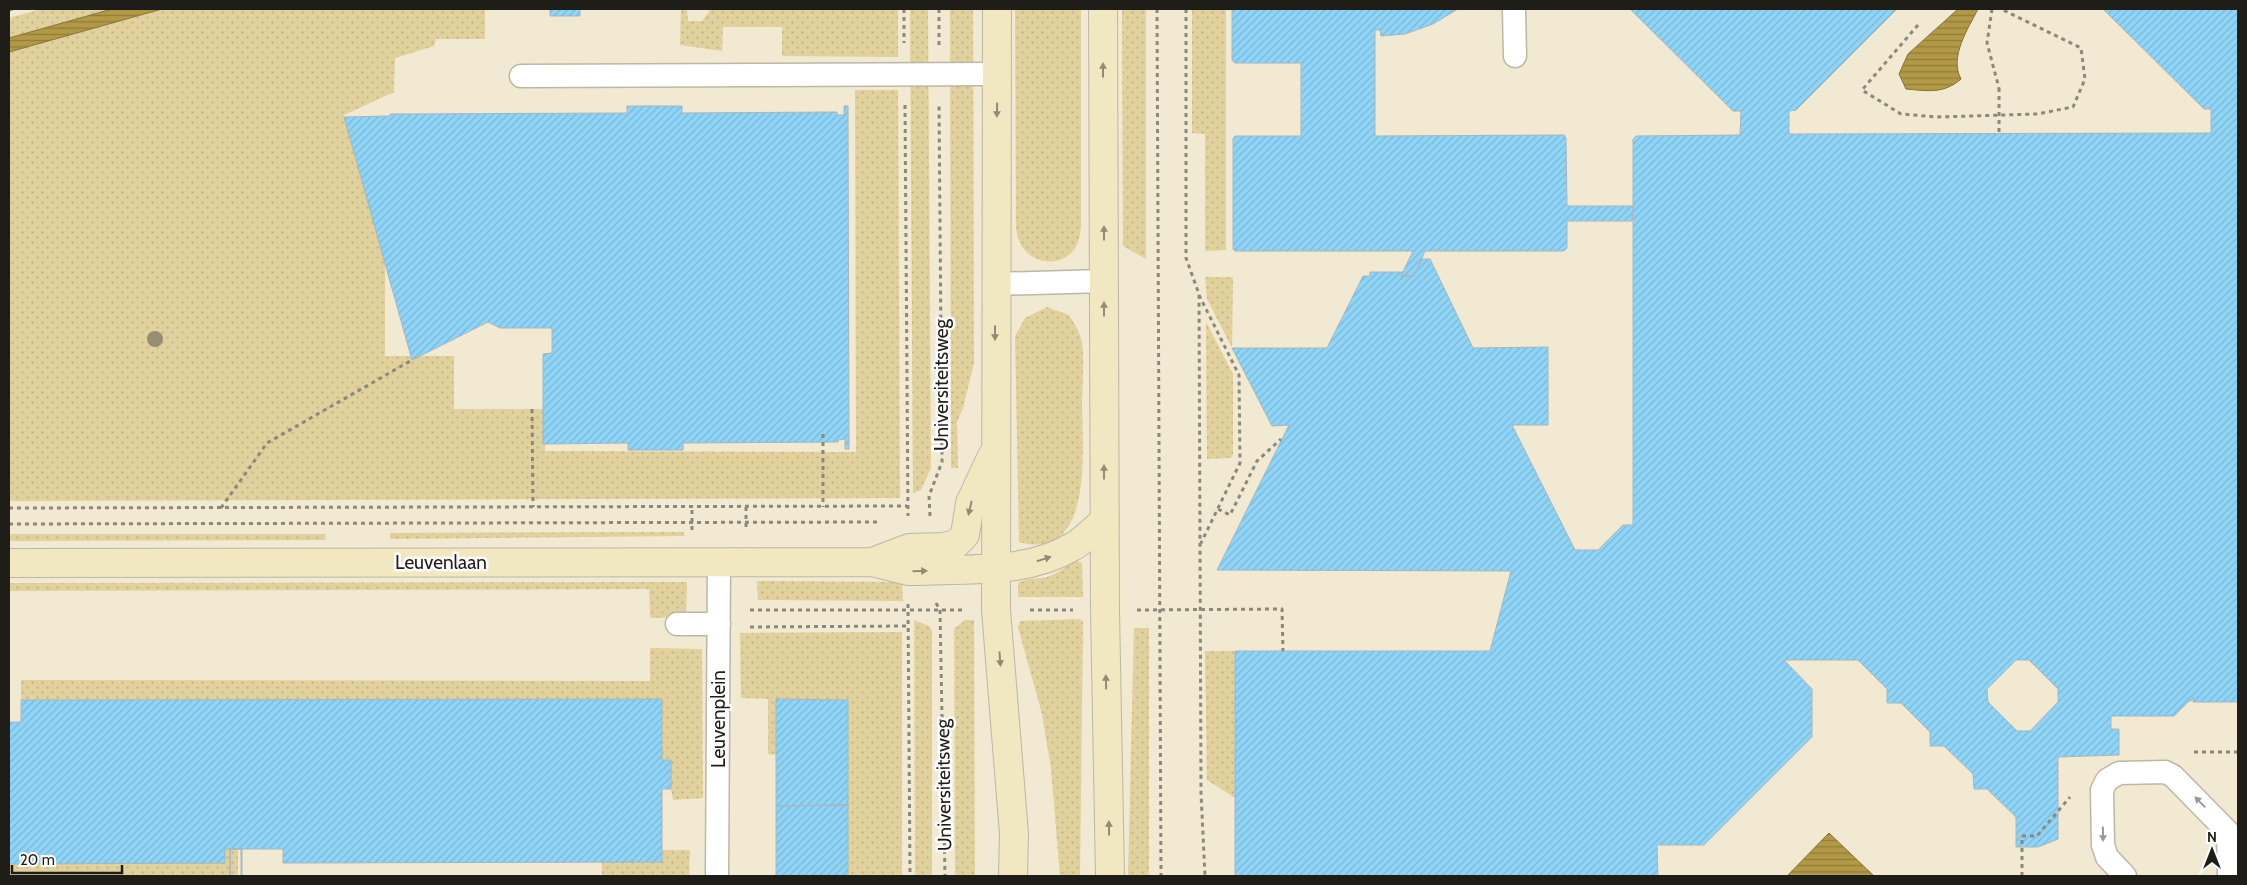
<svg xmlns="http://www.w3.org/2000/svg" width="2247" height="885" viewBox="0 0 2247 885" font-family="Cabin,sans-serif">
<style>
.built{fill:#f1e9d1}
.grass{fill:url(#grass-dots)}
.water{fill:url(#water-rules);stroke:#867438}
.building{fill:url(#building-hatch);stroke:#a5b6bf;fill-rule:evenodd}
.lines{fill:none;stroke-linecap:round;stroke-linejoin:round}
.lane-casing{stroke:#bcb7a7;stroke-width:25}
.secondary-casing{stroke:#bcb7a7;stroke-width:30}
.path{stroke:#8b887c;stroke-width:3;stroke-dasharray:4 4;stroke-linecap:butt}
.lane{stroke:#fff;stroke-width:22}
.secondary{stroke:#f1e7c1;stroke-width:28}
.path-bridge{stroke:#8b887c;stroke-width:3;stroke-dasharray:4 4;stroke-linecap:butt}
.tree{fill:#968e73}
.oneway{fill:#928c74}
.oneway2{fill:#9a9997}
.labels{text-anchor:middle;stroke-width:5;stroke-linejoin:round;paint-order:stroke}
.street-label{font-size:19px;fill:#1f1d17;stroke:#fff}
</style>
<defs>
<pattern id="grass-dots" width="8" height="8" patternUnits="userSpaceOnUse" patternTransform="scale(1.25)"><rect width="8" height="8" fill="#e1d19d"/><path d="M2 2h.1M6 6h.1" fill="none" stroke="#c1b386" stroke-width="1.8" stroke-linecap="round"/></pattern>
<pattern id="water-rules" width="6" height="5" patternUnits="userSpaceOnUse" patternTransform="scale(1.25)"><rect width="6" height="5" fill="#b29946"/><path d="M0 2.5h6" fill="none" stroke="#907c39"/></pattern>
<pattern id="building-hatch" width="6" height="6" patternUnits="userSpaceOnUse" patternTransform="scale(1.25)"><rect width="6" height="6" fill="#8fd5f8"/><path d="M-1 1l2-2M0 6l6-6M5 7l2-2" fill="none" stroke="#7bb6d4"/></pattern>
</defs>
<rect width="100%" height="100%" fill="#faf5e4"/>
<path class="built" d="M9,9H2238V876H9Z"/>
<path class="grass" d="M41,9H112L9,38V18Z
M162,9H485V39H436L434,46L395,58L394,92L344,115L385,262V356H454V409H545V451L856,452L855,90H898L900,498L9,501V52Z
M681,9H687L688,21H702L711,9H898V57L782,56V27H723L722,51L680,45Z
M910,9H928L931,468L921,490L913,493Z
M950,9H973L974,363L963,408L957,422L958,468H951Z
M1015,9H1081V227C1080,232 1080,238 1078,242C1070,265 1038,268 1024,249C1019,243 1017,236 1016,228Z
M1122,9H1146V259L1123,246Z
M1192,9H1226V250L1205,251V134L1192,133Z
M1205,277H1233L1232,348L1207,299Z
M1047,307L1069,315C1073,322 1079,330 1081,339C1085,350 1082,389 1082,404C1082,447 1095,563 1019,542L1015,336L1025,318Z
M1206,322L1233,374V455L1231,458L1207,459Z
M683,532L685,536L390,539V533Z
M9,534H326L325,540L9,541Z
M1075,561L1082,563L1083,597H1018V583C1026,577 1040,580 1050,576C1059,572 1067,566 1075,561Z
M757,581L902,582L903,601L758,600Z
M687,582L686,617L650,618L649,589L9,591V583Z
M1080,619L1083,622L1080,876H1060L1051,769L1042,714L1018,627L1020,621Z
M914,620L929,626L932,631V876H915Z
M965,620H974L975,876H955L954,629Z
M1134,628H1149V876H1128Z
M902,632V876H848V700L776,699V755L768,754V699L741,698L740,633Z
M650,648L702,649L703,798L673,800L671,789V760H662V699L21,700V680L650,681Z
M1205,651H1235V798L1207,780Z
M225,849H238V876H9V864L225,863Z
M662,850H690L689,876H602V862H662Z"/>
<path class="water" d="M112,9H162L9,52V38Z
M1958,9H1978C1968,29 1949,57 1961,79C1944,94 1928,91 1906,89L1899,74L1908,54Z
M1829,833L1874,876H1787Z"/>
<path class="building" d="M550,9H580V16H550Z
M1232,9H1458L1433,24L1405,34L1381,36L1380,30H1375V136L1564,135L1566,138L1567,206H1633L1632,221H1567V248L1564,251H1425L1414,276H1401L1413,251H1235L1233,249V139L1235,136H1301V63H1235L1232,60Z
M1630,9H1897L1796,110L1789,111V134L2211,133V109H2204L2103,9H2238V702H2193V697L2191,701H2189L2174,716H2111V729H2119V755L2058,757V839L2038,847H2016V817L1987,789H1974L1973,774L1944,746H1930V732L1901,703H1887V689L1858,660H1784L1812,689V737L1704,845H1657L1658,876H1235V651H1490L1511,571L1217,570L1289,425L1272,426L1232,348H1327L1363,276H1370V272H1403L1401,276H1414L1422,259H1430L1473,348L1548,347V425H1512L1575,550H1598L1623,525H1633V139L1636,136L1740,135L1741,111H1733ZM2016,660H2029L2058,689V702L2030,731H2017L1988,702L1987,689Z
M627,106H682V113L837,112V115H844V106H848L849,449H845V439L838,440V442L683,443V450H628V443L543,444V354L552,353V328H500L488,322L412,360L344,117L390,116V114L627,113Z
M662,699V760H671V789H662V862L283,863V849H225V863L9,864V722H21V700Z
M776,699L848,700V805L776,806Z
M848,805V876H776V806Z
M230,849H242V876H230Z
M230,849H241V876H230Z"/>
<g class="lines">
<g class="lane-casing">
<path id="lane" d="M1514,9L1515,56
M521,76L997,74
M995,284L1104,281
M677,624H719
M717,876L719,562
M2125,876L2107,857L2103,845L2102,790L2107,780L2119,773L2165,772L2173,776L2228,832L2229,876"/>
</g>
<g class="secondary-casing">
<path id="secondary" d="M997,9L996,610L1014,834L1013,876
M1103,9L1105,610L1110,876
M872,562L909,548L943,547L956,544L965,535L970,503L992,456
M9,563L872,562L908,571H919C970,568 1026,574 1072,547C1084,541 1094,529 1105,520"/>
</g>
<path class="path" d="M904,9V43
M939,9V45
M1157,9L1161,876
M1186,9V258L1199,294L1201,793L1205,876
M1992,9L1987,43L1999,88
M9,10L12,9
M1918,25L1862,90L1901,114L1937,117L2037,114L2073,107L2085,79L2081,48L2001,9
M905,105L908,516
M1199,295L1239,375L1240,463L1201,543
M532,409L533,507
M823,434V507
M746,507V529
M9,508L907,506
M221,508L267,443L412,360
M1218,509L1230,515L1257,461L1281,439
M930,516L929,496L942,462L939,104
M9,524L881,522
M692,530V507
M936,603L940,610L945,876
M908,604L910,876
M750,610H963
M1030,610H1073
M1137,610L1282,609L1283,651
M750,627L909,626
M2194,752H2238
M2022,876V836H2037L2070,797"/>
<use href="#lane" class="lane"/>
<use href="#secondary" class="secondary"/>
<path class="path-bridge" d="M1999,88V134"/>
</g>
<circle class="tree" cx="155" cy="339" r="8"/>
<defs><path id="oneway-solid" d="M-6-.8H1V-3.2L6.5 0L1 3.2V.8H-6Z" transform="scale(1.25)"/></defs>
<g class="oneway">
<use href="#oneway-solid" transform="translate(1103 70) rotate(-90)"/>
<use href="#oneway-solid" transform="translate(997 110) rotate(91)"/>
<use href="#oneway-solid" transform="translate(1104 233) rotate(-90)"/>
<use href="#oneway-solid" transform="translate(1104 309) rotate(-90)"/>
<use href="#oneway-solid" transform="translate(995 333) rotate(90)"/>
<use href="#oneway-solid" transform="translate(1104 472) rotate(-90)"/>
<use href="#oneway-solid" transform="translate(970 508) rotate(103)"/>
<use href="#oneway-solid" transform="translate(1044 559) rotate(-17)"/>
<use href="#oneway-solid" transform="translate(920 571) rotate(-2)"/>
<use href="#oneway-solid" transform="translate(1000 659) rotate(86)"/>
<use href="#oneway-solid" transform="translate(1106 682) rotate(-91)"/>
<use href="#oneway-solid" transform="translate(1109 828) rotate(-91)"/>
</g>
<g class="oneway2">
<use href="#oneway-solid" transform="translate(2200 802) rotate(-134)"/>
<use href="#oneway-solid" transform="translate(2103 834) rotate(89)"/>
</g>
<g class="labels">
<g class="street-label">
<text transform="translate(941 385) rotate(-90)" y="7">Universiteitsweg</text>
<text x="441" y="569">Leuvenlaan</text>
<text transform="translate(718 719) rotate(-90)" y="7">Leuvenplein</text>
<text transform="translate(943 785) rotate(-91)" y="7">Universiteitsweg</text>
</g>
</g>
<rect width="2247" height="885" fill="none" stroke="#1f1d17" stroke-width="20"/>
<g transform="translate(2212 850)" stroke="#ffffff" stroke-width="4" paint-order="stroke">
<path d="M0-4L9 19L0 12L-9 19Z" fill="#1f1d17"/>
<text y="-8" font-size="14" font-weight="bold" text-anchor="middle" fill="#1f1d17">N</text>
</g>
<path d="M12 865v8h110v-8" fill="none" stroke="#1f1d17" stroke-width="2.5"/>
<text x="20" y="865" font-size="15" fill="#1f1d17" stroke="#ffffff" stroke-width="4" paint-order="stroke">20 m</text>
</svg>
